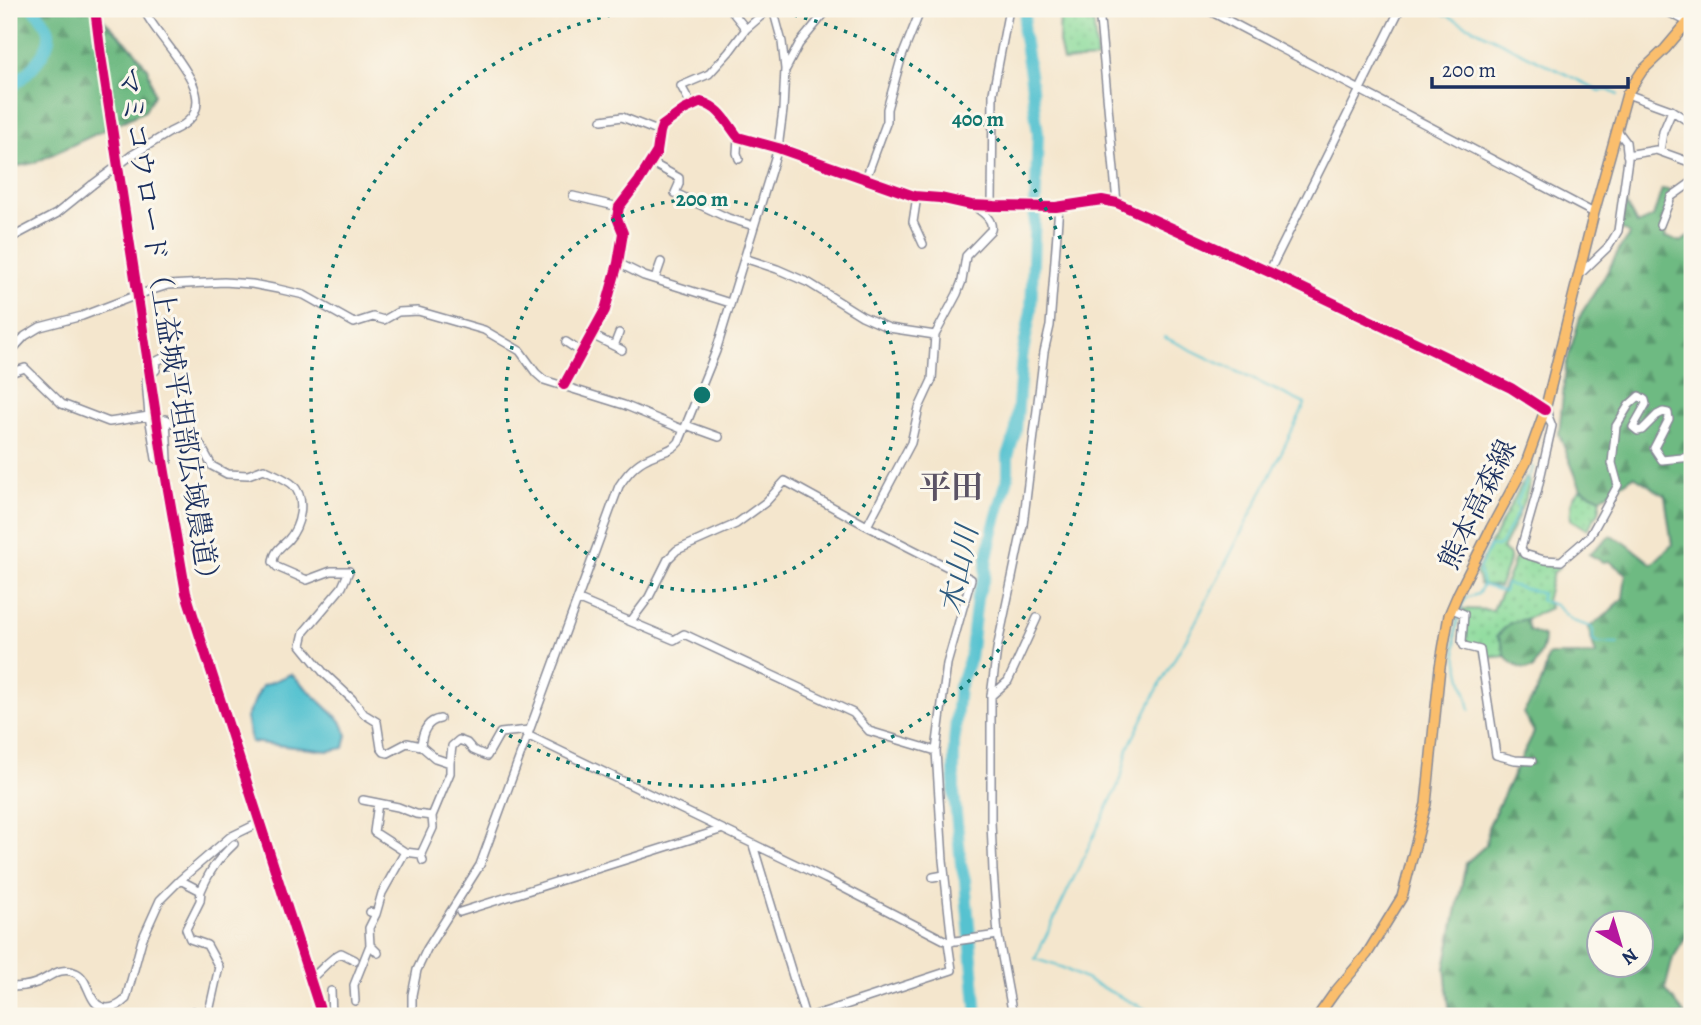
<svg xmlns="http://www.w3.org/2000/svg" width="1701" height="1025" viewBox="0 0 1701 1025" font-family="Alegreya,'Noto Serif JP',serif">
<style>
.grass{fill:url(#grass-dots);stroke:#52847c;stroke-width:2}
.forest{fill:url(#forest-firs);stroke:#447470;stroke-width:2;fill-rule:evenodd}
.water{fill:#56c2d0;stroke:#387897;stroke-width:2}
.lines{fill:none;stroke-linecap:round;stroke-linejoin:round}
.stream{stroke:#56c2d0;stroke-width:2}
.river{stroke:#56c2d0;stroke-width:12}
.minor-casing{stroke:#888a96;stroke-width:10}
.major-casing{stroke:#888a96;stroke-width:12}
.minor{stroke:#fff;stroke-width:7}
.major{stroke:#fabe6d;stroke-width:9}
.minor-bridge-casing{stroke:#888a96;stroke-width:10;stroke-linecap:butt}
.minor-bridge{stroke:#fff;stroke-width:7}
.cycleway-casing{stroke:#fbf7ec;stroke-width:15}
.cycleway{stroke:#d6006c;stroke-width:10}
.ring{fill:none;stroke:#0f766e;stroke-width:3.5;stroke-dasharray:3.5 7}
.labels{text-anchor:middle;stroke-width:6;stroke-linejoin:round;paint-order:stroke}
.street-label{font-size:28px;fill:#1b2f5e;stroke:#fbf7ec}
.water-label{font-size:30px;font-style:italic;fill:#2d5b80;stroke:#fbf7ec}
.quarter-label{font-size:32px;font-weight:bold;fill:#5b5365;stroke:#fbf7ec}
.centre{fill:#0f766e;stroke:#fbf7ec;stroke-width:3.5}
.ring-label{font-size:21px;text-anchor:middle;font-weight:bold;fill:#0f766e;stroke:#fbf7ec;stroke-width:6;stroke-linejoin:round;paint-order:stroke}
</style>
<defs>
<pattern id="grass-dots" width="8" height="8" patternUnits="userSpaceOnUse" patternTransform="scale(1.75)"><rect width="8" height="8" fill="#89da9a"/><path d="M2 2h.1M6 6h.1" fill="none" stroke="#76bb87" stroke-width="1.8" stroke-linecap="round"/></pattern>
<pattern id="forest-firs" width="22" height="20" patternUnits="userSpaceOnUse" patternTransform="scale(1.75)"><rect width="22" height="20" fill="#6eba82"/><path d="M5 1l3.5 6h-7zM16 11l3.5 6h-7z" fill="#5a986e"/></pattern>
</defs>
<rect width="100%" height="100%" fill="#fbf7ec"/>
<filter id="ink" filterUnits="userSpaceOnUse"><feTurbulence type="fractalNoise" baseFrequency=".0143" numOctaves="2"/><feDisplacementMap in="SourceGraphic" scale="14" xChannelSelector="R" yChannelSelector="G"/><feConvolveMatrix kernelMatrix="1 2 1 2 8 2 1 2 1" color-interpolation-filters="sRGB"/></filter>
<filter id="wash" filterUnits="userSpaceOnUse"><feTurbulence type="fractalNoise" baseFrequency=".00686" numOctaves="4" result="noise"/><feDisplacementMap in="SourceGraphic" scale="28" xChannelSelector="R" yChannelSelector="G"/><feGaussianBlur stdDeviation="1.57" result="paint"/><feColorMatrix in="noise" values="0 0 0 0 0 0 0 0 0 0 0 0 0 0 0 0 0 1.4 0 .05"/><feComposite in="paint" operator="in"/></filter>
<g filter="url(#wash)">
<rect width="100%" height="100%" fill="#f4e6cd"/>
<path class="grass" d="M1060,9H1092L1097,59L1063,61L1059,42Z
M1525,478L1530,482C1523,507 1515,525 1502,549L1510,555L1507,568L1499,587L1480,584L1476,572Z
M1581,489L1601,498L1599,512L1587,529L1571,520C1570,509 1571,495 1581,489Z
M1518,555L1554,564L1559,568L1553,573L1546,601L1550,608L1526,619L1510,623L1497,636L1502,641L1505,656L1485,658L1480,646L1469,644L1465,640L1463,609L1493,610L1512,568V563Z"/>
<path class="forest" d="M9,9H93L134,50L148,69L154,95L145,111L34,163L9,168Z
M1662,189L1672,191L1665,237L1681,242L1692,234V931H1690L1673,958L1665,989L1686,1016H1450L1445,968L1466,863L1486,845L1488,827L1534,732L1523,713C1538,691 1544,682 1548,655H1596L1588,628L1605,616L1623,598L1626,574L1609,561L1603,562L1589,554L1610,536L1624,542L1652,564L1672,545L1665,496L1634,476L1601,498L1581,489L1559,434L1566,365L1581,314L1605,276L1620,248L1630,234L1620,228L1626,204L1637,224L1653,217ZM1600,923H1642V965H1600Z
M1526,619L1529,630L1544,637C1544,649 1538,658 1533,669C1521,670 1508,664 1504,652C1502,645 1503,642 1497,636L1510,623Z"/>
<path class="water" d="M291,674L341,721L347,735L344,748L328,751L251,742L246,718L262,686Z"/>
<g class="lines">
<path class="stream" d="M1434,9L1600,91L1608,90L1618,95
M1484,585L1504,592L1506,584L1542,593L1540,600L1555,605L1573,621L1591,627L1593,630V641L1597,643L1618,644
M1460,610L1465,598L1478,594L1483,585L1479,569L1490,546L1497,547L1501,544L1519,509L1516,504L1533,467
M1459,615C1448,646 1464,679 1470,710
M1159,1016L1061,967L1035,959L1121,779L1128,748L1160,684L1195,623L1258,500L1305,404L1164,337"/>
<path class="river" d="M9,89C23,78 52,52 49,32C48,24 39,15 34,9
M977,1016L965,880L961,864L954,793V743L959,687L970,658L977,598L985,575L987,558L993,530L1008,477V456L1016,430L1022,357L1031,311L1038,134L1031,80L1023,31L1026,9"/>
</g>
</g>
<g filter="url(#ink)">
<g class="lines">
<g class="minor-casing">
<path id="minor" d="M95,9L100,49L163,461L186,593L322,1016
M730,9L746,29
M1099,9L1117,203
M1206,9L1594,213
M1662,9L1688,22
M786,69L799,44L828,9
M1627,94L1671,110L1692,124
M692,106L681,86L709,74L729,52L746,29L769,9
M602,120L622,117L660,132
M738,137L737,153L739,159
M1660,151L1663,132L1672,111
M132,155C145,147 157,140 170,132C176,129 183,126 188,121C221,92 154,37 144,9
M1627,155L1656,150L1692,163
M650,162L679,178V184L675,193L728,218L754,226
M866,178L887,121V109L901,59L921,9
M573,196L619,207
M917,196L913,222L923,244
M992,206L993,93L1009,9
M1660,225L1671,197L1692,182
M9,239L56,214L92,185
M744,258L777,269L809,283L862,316L889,328L935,335
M618,263L644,276L730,303
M1692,265L1691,266L1692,269
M1269,272L1400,9
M1579,275L1609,246L1618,231L1628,159L1626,142L1617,130
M655,279L661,262
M592,335L622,350
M9,340L13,349L9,376
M566,342L581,352
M614,346L619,333
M13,349L25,336L40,327L82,316L137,295L168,285L224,282L252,284L278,289L304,295L354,323L373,317L384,320L398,312L418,311L484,330L520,351L536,373L544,380L624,405L684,430
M10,373L25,368L62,404L109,422L149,416L156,459L163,461L168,460L166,419L195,435L212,466L227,474L248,475L264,469C273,474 287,479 293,485C307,499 300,527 288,540C281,547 274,551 273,562L277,567L307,580L331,571H349L342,587L304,632L301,645L323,672L352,699L364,714L377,722L381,748L384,752L388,753L407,743L421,746L435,758L450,763L452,746L459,740L467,743L473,750L487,756L500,733L529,730
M564,385L605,310L618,263L623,233L617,218L619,207L639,181L657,152L660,132L662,126L684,110L701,102C720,107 727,123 738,137L778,148L914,196L940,198L971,205L995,206L1056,207L1102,200L1117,203L1269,272L1511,388L1545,410
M1547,407L1548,416L1552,426L1537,492L1521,548L1524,554L1544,560L1561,561L1590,536L1618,485L1612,463L1616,426L1629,405L1639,396L1645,400L1646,404L1633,427L1638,431L1642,430L1657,415L1663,412L1668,413L1669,419L1654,448L1662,460L1692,457
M149,416L146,380L156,370L157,361L165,357
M686,425L719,437
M867,526L911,443L919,408L932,380L935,335L957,294L962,281L966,256L991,230C994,219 980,210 971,205
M579,600L674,640L684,634L853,713L869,731L936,751
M1452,609L1464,614L1462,642L1464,646L1480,650L1496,755L1515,760L1532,761
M631,621L649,597L668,559L677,550L736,524L766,502L785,481L867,526L971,579L947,664L936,751L943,860L952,942
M991,696L1008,681L1037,618
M527,735L826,879L948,942L998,935
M421,746C422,733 426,721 440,719
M363,800L398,807L416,814L432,816
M378,803L374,832L405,852L421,854
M753,845L805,1016
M423,861L421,854L433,828L432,816L450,773V763
M933,877L944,875
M180,880L201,891L200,901L186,929L190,939L207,945L219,967L208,1016
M201,891C210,870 217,860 234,844
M460,912L720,830
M376,914L382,893L405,852
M370,945L378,953
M310,979C320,972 330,958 341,953L355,960
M9,987C17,987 28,986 36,983C49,978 61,965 76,973C91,980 87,1007 107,1008C115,1008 121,1004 126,999L142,940L160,900L180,880L230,837L259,823
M331,991L332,1016
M355,1001L354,985L370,945L369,928L376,914L370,912
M193,1011L205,1016
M412,1016V995L417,970L427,949L480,865L619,486C627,474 635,464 648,458C659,452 671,452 679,442L716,351L778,148L783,110L785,69L782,42L773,9
M812,1016L952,970L948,942
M1013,1016L998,935L993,871L991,821V696L997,649L1023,525L1044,352L1050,326L1059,206
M1403,1016L1404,1015"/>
</g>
<g class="major-casing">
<path id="major" d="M1318,1016L1335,992L1367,954L1402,897L1426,804L1440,667L1449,615L1458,594L1491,528L1526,463L1545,410L1594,213L1627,94L1642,71L1665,49L1688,22L1692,14"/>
</g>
<use href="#minor" class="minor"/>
<use href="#major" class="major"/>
<g class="minor-bridge-casing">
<path id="minor-bridge" d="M92,185L132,155"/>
</g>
<use href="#minor-bridge" class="minor-bridge"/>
<g class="cycleway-casing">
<path id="cycleway" d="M95,9L100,49L163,461L186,593L322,1016
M564,385L605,310L618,263L623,233L617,218L619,207L639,181L657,152L660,132L662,126L684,110L701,102C720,107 727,123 738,137L778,148L914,196L940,198L971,205L995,206L1056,207L1102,200L1117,203L1269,272L1511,388L1545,410"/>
</g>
<use href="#cycleway" class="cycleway"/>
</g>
</g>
<g class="ring">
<circle cx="702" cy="395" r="196"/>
<path d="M763 9A391 391 0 1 1 641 9"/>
</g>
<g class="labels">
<g class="street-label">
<text transform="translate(169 330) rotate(81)" y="10">マミコウロード（上益城平坦部広域農道）</text>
<text transform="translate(1477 504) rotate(-64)" y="10">熊本高森線</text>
</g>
<g class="water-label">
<text transform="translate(959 570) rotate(-79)" y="10">木山川</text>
</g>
<g class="quarter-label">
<text x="951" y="498">平田</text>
</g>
</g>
<circle cx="702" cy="395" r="10" class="centre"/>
<g class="ring-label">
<text x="978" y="126">400 m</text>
<text x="702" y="206">200 m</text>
</g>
<rect width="1701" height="1025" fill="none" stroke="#fbf7ec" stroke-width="35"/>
<g transform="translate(1620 944) rotate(142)"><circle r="33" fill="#fbf7ec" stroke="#a1a7b3" stroke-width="2"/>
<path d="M0-5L12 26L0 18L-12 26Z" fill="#b5179e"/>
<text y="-10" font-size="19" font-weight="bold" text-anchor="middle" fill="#1b2f5e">N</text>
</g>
<path d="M1432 77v10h196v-10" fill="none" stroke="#1b2f5e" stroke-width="3.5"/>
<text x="1442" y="77" font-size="21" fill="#1b2f5e" stroke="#fbf7ec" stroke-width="5" paint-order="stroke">200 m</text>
</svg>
